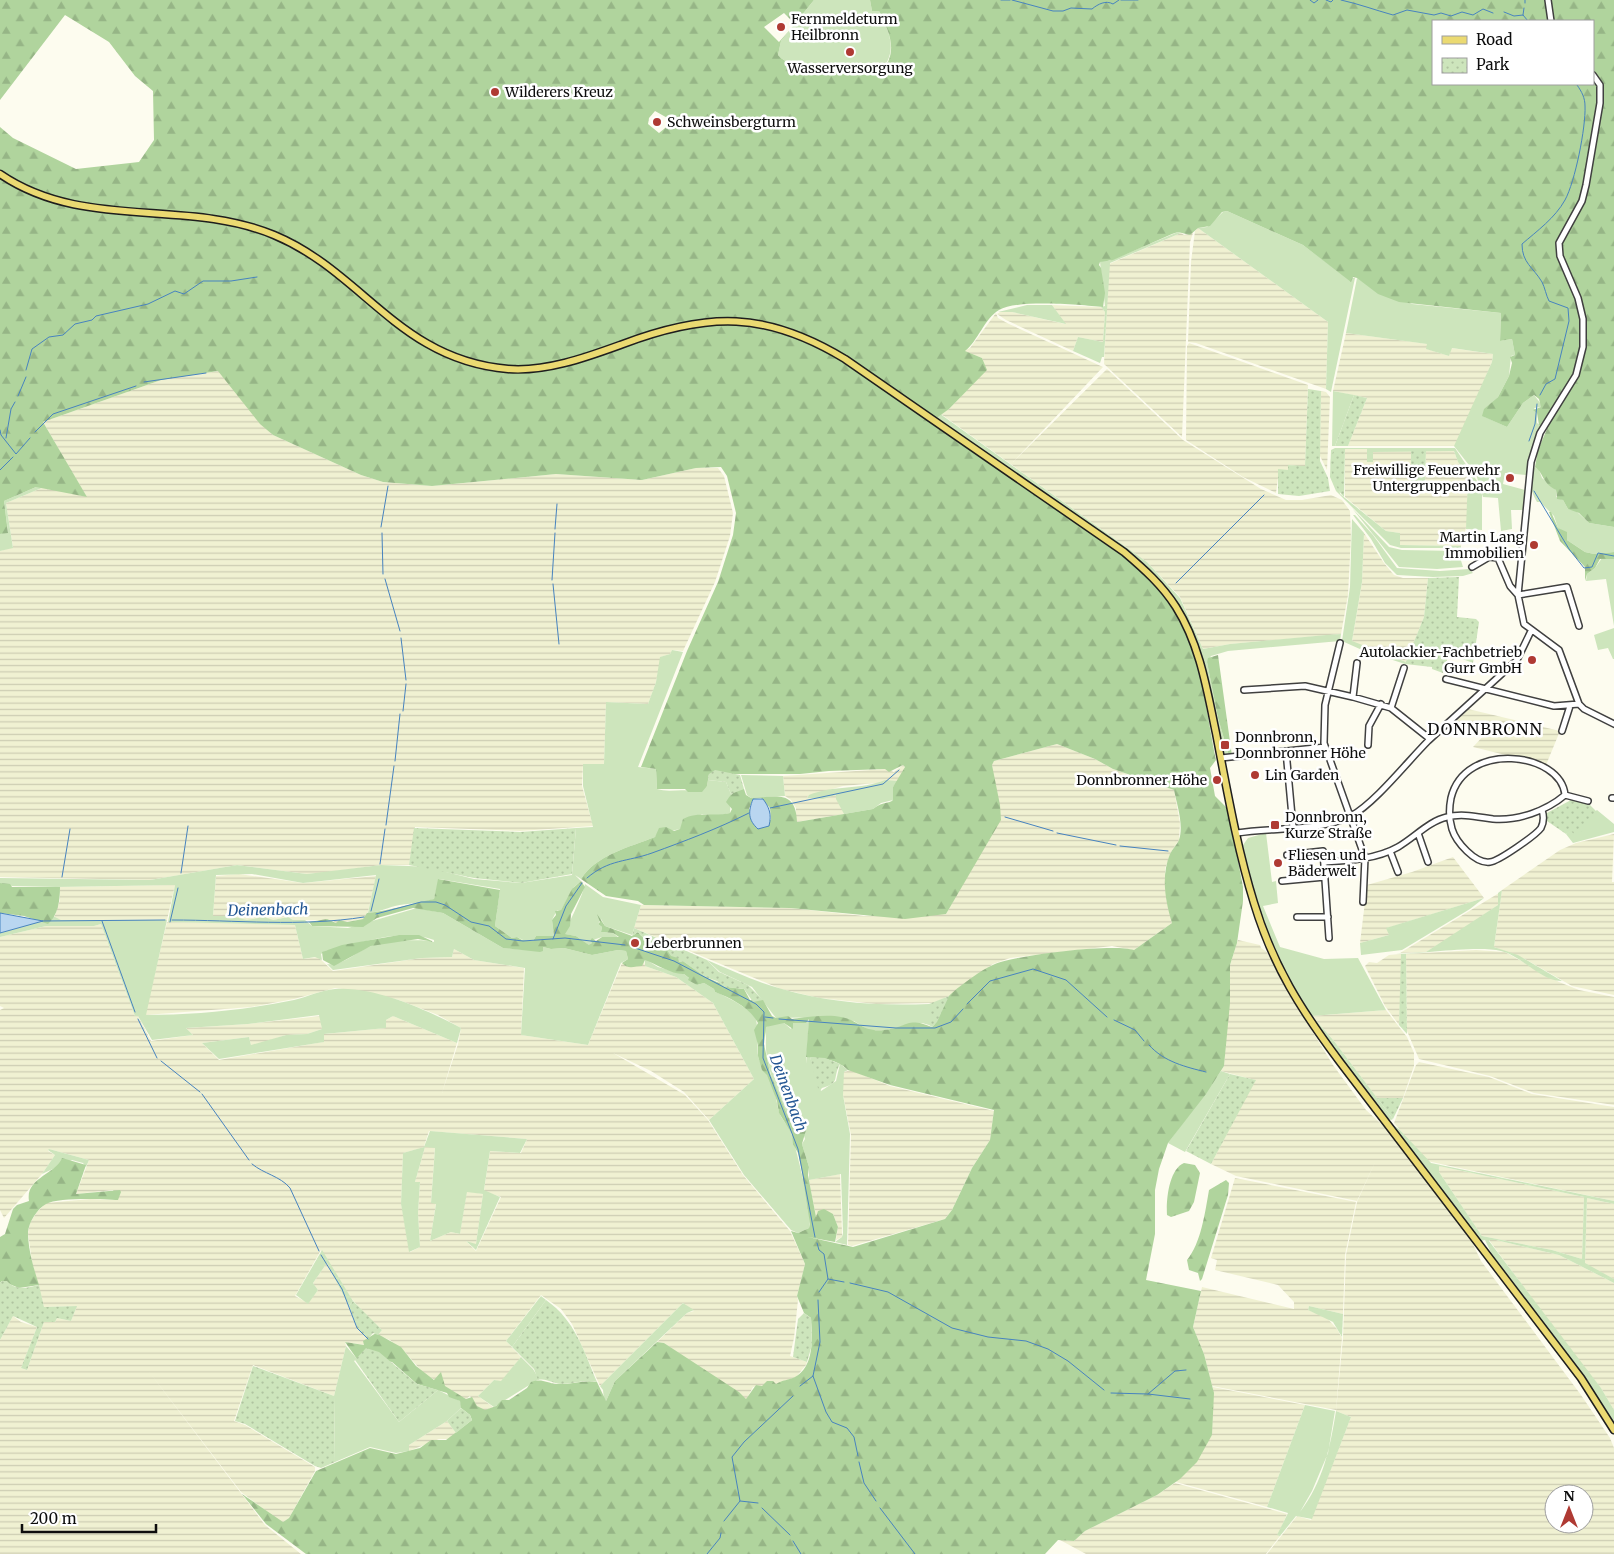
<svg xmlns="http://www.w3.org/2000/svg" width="1614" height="1554" viewBox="0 0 1614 1554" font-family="Merriweather,serif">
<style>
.farmland{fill:url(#farmland-rules);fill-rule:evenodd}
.grass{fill:#cde5bc;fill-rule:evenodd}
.forest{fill:url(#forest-firs);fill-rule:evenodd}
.park{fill:url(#park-dots)}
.water{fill:#b9d6f0;stroke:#4783bf}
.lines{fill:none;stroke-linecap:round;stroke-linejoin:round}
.stream{stroke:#4783bf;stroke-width:1}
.minor-casing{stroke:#404040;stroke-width:8}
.major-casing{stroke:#1e1e1e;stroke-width:9}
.minor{stroke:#fff;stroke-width:5}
.major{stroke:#ebda72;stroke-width:6}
.poi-dot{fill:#af3a33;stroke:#fff;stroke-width:2}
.labels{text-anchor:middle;stroke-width:5;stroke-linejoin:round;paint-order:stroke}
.poi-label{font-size:14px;fill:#0d0d0d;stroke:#fff;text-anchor:start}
.water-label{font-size:15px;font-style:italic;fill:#235693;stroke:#fff}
.quarter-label{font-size:16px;letter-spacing:1px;fill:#0d0d0d;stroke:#fff}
</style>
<defs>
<pattern id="farmland-rules" width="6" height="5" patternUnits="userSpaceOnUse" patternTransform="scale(1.25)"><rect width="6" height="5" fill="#f0f1d2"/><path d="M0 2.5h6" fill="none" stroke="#cdcdb3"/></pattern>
<pattern id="forest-firs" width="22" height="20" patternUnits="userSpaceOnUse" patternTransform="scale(1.25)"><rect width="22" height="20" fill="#b0d49d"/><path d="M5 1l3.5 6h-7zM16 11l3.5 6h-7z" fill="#96b586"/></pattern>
<pattern id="park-dots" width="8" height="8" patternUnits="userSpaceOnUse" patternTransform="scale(1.25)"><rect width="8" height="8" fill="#cde5bc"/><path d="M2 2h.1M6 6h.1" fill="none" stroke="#afc3a0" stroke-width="1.8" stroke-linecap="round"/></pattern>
</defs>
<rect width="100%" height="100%" fill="#fdfcef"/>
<path class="farmland" d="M1198,228L1328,322L1326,389L1196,343L1188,342L1191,262L1195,231Z
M1181,233L1184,235L1193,233L1190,242L1182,437L1104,364L1109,264Z
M1052,305L1101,307L1105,312L1103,342L1078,337L1073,351L1006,320L997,314L1000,312H1012L1065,324Z
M996,313L998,318L1009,324L1103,367L1013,462L1107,369L1183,440L1261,489L1286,500H1302L1331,495L1342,500L1350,511L1351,537L1348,595L1341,634L1230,644L1203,649L1180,597L1147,562L941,414L949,409L986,370L982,358L964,351L970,348Z
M1346,333L1428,344L1427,349L1449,356L1451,348L1493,354L1492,362L1456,446H1348L1367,398L1333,391Z
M1189,343L1308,385L1305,467L1289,465L1288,470H1279L1276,493L1243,477L1186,440L1187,346Z
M219,371L260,423L273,435L361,475L383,482L432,486L556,474L642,480L696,468H718L724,476L733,513L730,536L715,582L683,651L672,650L670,654L661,657L656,682L648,704L606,702L604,764H583L582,786L593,826L520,831L415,827L409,865H381L321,873L307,874L237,865L150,880L0,877V551L13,547L6,503L44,487L86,496L43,422L161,380Z
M1321,391L1326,392L1330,397L1327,470L1320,456Z
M1345,449H1367V461L1373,452L1411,450V482L1425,484L1426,450L1454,451L1458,462L1468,475L1467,524L1461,546L1400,545V533L1386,531L1345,497Z
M1364,533L1384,563L1394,575L1403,578H1428L1424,617L1406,662L1352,642L1362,582Z
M1468,709L1560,731L1546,765L1473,747L1487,732L1453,724Z
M1057,744L1095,759L1113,769L1174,790L1180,823L1179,840L1171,852L1165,869L1166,898L1172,923L1134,950L1112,946L1010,958L993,964L949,996L933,1003L876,1004L819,998L781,989L634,928L641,905L790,908L864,916L946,914L972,867L993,778L992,764L994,761Z
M903,765L905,767L898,781L843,786L808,796L807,798L818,799L836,795L844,814L796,822V808L791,800L785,796L783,776L885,769L894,772Z
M1614,834L1612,882H1614V995L1572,986L1525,959L1494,947L1502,890L1560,850L1576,843Z
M1453,857L1484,898L1387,928L1389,935L1360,943L1367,885L1412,872Z
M239,874L303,883L376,876L368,912L363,919L336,923L332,920H293L288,917L273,920H247L213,916L216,876Z
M175,885L167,920H61L54,918L60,900V887Z
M1499,893L1498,905L1454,935L1426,952L1400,953Z
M167,922L295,925L303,959L318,957L333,971L422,958L452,957L454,949L474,960L524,968L521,1035L588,1045L622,963L637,966L643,964L644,961L645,966L676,977L713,1003L754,1079L709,1120L684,1092L651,1071L613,1053L685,1095L708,1120L743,1175L790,1231L805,1264L797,1296L798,1300L794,1338L790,1356L807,1362L806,1365L796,1377L776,1384L753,1387L746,1400L664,1343L657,1342L687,1313L694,1311L683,1303L600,1386L572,1324L561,1309L541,1295L506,1341L521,1357L501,1382L494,1380L478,1396L493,1407L484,1411L477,1406L470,1396L466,1399L462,1397L444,1386L441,1373L435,1380L424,1374L405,1352L390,1340L378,1335L382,1330L367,1316L350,1297L321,1250L295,1296L308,1303L318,1290L313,1283L327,1263L342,1289L357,1328L368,1339L365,1340V1345L345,1342L346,1346L334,1396L253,1365L234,1421L245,1425L315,1467V1471L289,1518L283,1522L278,1520L241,1492L147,1369L265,1525L301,1554H0V1340L13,1316L21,1322L37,1327L21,1368L27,1370L44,1322H55L57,1318L71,1321L77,1306L44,1307L32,1262L28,1233L30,1223L37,1212L46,1203L90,1199L118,1200L113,1190L76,1194L89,1160L49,1149L48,1151L55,1155L42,1174L4,1218L0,1210V1010L4,1008L0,1006V937L46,926H94L101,924L135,1016H138L151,1041L193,1035L186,1028L248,1024L320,1016L322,1029L307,1034L286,1035L259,1044L251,1045L249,1037L202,1043L219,1060L323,1042L324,1034L386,1028V1020L393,1016L457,1043L442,1093L458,1044L461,1028L438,1015L399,1000L351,990L335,988L294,999L251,1007L145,1015ZM429,1131L527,1139L521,1153L490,1151L484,1191L501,1197L476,1251L466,1241L476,1245L483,1194L467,1191L460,1234L451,1232L430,1241L436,1203L431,1202L435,1147L424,1146ZM425,1147L415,1182L420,1183L418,1213L420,1247L410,1252L401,1204L403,1153Z
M1238,940L1260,945L1261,948L1267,952L1285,987L1333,1065L1366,1110L1389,1131L1476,1244L1472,1242L1481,1261L1581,1395L1610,1438L1614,1448V1554H1267L1297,1516L1311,1520L1351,1417L1336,1411L1343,1338L1346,1255L1357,1202L1376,1160L1357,1201L1236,1176L1211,1164L1255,1080L1221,1071L1224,1066L1226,1041L1230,965ZM1554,1494H1584V1524H1554Z
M1476,950L1505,952L1559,982L1579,990L1614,997V1105L1534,1093L1490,1076L1419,1059L1407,1031L1406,954Z
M1401,954V982L1399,1025L1385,1006L1365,966L1369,962L1377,963L1389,955Z
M1386,1010L1407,1037L1414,1053V1066L1403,1098H1377L1334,1041L1312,1016Z
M1419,1062L1489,1077L1532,1094L1614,1107V1201L1427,1161L1394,1123L1416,1065Z
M851,1070L890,1086L994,1111L990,1140L972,1168L952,1210L945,1219L852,1246L848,1245L851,1135L843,1095V1077L844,1072Z
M1439,1166L1584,1197L1582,1259L1552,1250L1482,1236L1439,1172Z
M840,1174L842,1233V1237L836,1240L838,1227L833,1214L818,1215L816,1217L809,1180Z
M1235,1178L1356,1202L1345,1255L1343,1314L1309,1306L1308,1310L1326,1317L1337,1329L1342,1338L1336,1410L1212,1386L1204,1354L1193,1327L1202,1287L1294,1309V1302L1278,1285L1215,1270L1217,1260L1211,1258Z
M1587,1198L1614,1204V1279L1585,1264Z
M1489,1240H1496L1559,1255L1614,1283V1410L1601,1388L1574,1355Z
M1213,1387L1305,1405L1267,1507L1176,1482L1212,1435Z
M447,1421L456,1433L450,1439H439L409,1451V1445Z
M1175,1483L1287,1514L1278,1535L1280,1536L1266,1554H1086L1060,1540L1074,1541L1085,1531L1157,1495Z"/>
<path class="grass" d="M814,0H870L872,11H879C887,28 896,44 887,62C857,62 800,79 778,55L781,41Z
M1227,211L1303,245L1351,281L1352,278H1355L1331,392L1326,389L1328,322L1198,228L1207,227L1223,212Z
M1178,232L1181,233L1110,263L1104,357H1102L1100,363L1073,351L1078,337L1103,342L1105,312L1101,307L1105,306L1100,262L1105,259L1109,261Z
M1357,278L1412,304L1501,313L1500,341L1512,339L1515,355L1511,356L1509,376L1498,397L1488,406L1485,417L1507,427L1523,403L1534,395L1541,404V407L1534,408L1537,413V423L1543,427L1532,449L1527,475L1505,473L1503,484L1525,490L1523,510H1511L1512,529L1501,531L1498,498L1483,497L1476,474L1454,446L1492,362L1493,354L1452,348L1449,356L1426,349L1427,344L1346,333Z
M1027,305H1052L1066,324L1012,312H998Z
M1333,391L1354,395L1335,446H1332Z
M942,412L941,414L943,416L1147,562L1180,598L1203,649L1230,644L1326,635L1341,634L1340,641L1228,651L1211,656L1207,662L1208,667L1218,718L1229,756L1222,757L1202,658L945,427L936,418Z
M1335,448H1455L1479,484L1482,495V530L1466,529L1468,476L1458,462L1454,451L1373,452V462H1367V449H1335L1340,494L1386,531L1400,533V545L1461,546V548H1401L1390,545L1336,491L1330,477L1331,450Z
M1535,467L1539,470L1542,478L1556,490V497L1563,500L1568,509L1575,510L1589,523L1614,527V552L1594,554L1585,552L1567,540V534L1558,528L1554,516L1540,502H1537C1531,491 1526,478 1535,467Z
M36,487H44L6,503L13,548L0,551V534L8,532L4,501Z
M1352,508L1389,547L1402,550L1458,551L1463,567L1437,569L1399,567Z
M1353,515H1355L1373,535L1397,568L1440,571L1469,569L1473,573L1463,576L1433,577L1397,575L1385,563L1371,539Z
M1352,519L1364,533L1362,582L1352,641L1406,662L1405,664L1362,650L1342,641L1350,587Z
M1602,558L1614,559V626L1606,579L1586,581L1587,574L1595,568Z
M1614,628V659H1613L1608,648L1598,650L1594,635Z
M672,650L683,652L638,767L656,769L657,789C669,793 682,788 694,792L707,786L708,780L726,782L731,794L730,813L717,816L702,814L680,829L657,834L655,837C630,847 596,855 581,879L575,875L581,881L574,887L561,910H557L552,920L554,936H536L533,941L523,940L517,937L512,938L495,926L500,889L439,879L434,899C422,904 408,903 395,906C385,909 378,912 368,913L376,875L303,883L252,874L216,875L213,916H230L247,920L264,917L273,920L288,917L293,920H305L312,926L348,928L417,908L443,913L503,948L543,951V947L551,949L564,948L592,955L618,950L626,951L628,959L621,963L588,1045L521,1035L525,968L474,960L454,949L452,957L422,958L333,970L327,964C343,966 354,953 369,947C380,941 422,938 434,942V940C398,927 361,944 325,951L321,954L322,960L315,957L303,959L295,925L168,922L175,885L56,887L12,886L0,883V878L150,880L237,865L307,874L381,865L409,866L426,867L474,879L521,883L572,875L576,828L593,827L583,786V764H604L606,702L648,704L656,682L660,657L670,654Z
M741,775L783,776L785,796L751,798L747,795Z
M885,780L898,781L893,787V800L881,803L873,809L844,814L836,799V795L823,799L807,798L809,795C833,785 861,790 885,780Z
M1597,810L1614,824V832L1573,843L1566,834Z
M1266,833L1272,882L1276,881L1278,903L1263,906L1280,947L1324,959L1358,958L1386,1010L1312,1016L1334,1041L1393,1119L1391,1120L1384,1116L1316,1027L1272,949L1252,889L1243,845L1248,838Z
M585,884L603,897L641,905L632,935L605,926L601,919L598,924L602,927L601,932L613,933L619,938L602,937L590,941L592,943L590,946L576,936L564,934C569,923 583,895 585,884Z
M1502,890L1494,947L1518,955L1562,981C1542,982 1522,956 1501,951C1477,945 1423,954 1396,954L1426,952L1498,905V893Z
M1484,898L1470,909L1402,950L1361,955L1360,943L1389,935L1386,928Z
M53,916L61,920H167L146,1015C195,1015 246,1010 294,1000C307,997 321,990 335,989C375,986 427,1010 461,1028L457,1043L393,1016L386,1020V1028L324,1034V1042L219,1059L202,1043L249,1037L251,1045L286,1035L307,1034L322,1029L319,1015L248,1024L186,1028L193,1035L152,1040L138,1016H135L101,924L94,926H46L0,937V933Z
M645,959L658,967L684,974L697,985L704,983L714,989L715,992C727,996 745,1007 754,1015C759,1021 757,1047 758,1055C759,1062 764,1070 768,1076C775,1086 776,1101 779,1112C782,1121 790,1127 792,1135C796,1150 814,1216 809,1228L798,1233L791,1230L744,1175L709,1120L754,1079L713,1003L676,977L645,966Z
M707,960C731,970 756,982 782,989C829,1003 880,1006 929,1004V1025L922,1023L886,1030H868L854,1021L826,1017L776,1018L752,987L720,972Z
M778,1022L784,1023L791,1029L792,1023L809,1022L806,1064V1057H810L821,1091L836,1081L840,1064L848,1070L844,1072L843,1095L850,1134L847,1245L835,1242L842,1237L843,1233L841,1174L809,1180V1167L802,1144L805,1139L802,1129L792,1126C781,1097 764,1071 766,1038C766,1033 764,1031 766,1027Z
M1221,1071L1230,1074L1185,1152L1168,1143Z
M1393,1125L1399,1129L1431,1163L1614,1201V1204L1587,1198L1585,1263L1614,1279V1283L1559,1255L1496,1240H1489V1241L1601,1388L1614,1410V1425L1495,1261L1485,1240L1481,1241L1477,1237ZM1439,1166L1584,1197L1582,1259L1552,1250L1482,1236L1439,1172Z
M430,1131L527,1139L520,1153L490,1151L484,1190L500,1197L476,1250L466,1241L476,1244L483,1194L467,1192L460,1234L451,1232L430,1241L436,1204L431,1203L435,1148L425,1147L415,1182H420L418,1213L420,1247L409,1252L401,1204L403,1153L424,1147Z
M49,1149L89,1160L86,1167L83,1163L72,1160L42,1174L55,1155L48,1150Z
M322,1250L353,1301L349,1306L327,1263L313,1283L318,1290L308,1304L296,1295Z
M541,1296L546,1300L512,1347L506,1341Z
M683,1303L694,1310L687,1313L615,1381L606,1401L604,1400L603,1390L600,1386Z
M1309,1306L1343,1314L1342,1337L1333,1322L1308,1310Z
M346,1346L357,1359L354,1361L399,1422L438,1390L460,1401L462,1407L447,1421L409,1445V1451L396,1453L370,1447L335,1462L334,1396Z
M521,1357L533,1369L539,1379L494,1407L478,1396L494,1380L501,1381Z
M1305,1405L1335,1411L1328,1453L1312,1491L1300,1512C1323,1482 1330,1448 1336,1411L1351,1417L1312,1519L1296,1516L1280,1536L1277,1535L1288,1513L1267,1507Z"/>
<path class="forest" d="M0,0H814L781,41L778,55C799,79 858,63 888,62C896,44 887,28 879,11H872L870,0H1614V527L1589,523L1579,513L1568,509L1563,500L1557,499L1556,490C1541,482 1544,473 1535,467L1538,450L1547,429L1539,425L1537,413L1533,410L1541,407L1539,399L1534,395L1523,403L1507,427L1482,416L1484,409L1498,397L1509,376L1512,363L1510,357L1515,355L1512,339L1500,341L1501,313L1399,302L1378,294L1357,278L1353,277L1351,282L1303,245L1227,211L1222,212L1210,226L1198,228L1190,235L1178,232L1172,234L1113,260L1100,262L1099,265L1101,268L1105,293L1103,307C1081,305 1018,299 999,310C984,319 978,341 965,351L982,358L987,370L949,409L931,422L1123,554C1198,619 1199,669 1216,760L1210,768L1215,796L1228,809L1243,887V901L1237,943L1230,965V1003L1224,1066L1206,1094L1168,1143L1159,1169L1155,1190V1234L1146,1280L1201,1291L1193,1327L1204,1354L1214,1393L1212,1435L1197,1462L1180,1479L1157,1495L1085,1531L1074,1541L1058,1540L1045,1554H306L266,1524L242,1494L283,1522L289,1518L316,1471L370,1448L396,1454L420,1448L431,1440H446L472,1420L470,1415L461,1408L460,1401L449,1397L447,1393L417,1384L392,1362L360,1357L357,1359L345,1342L364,1345L363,1341L376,1333L401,1347L416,1366L434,1380L441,1372L445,1386L466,1399L472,1397L477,1406L485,1410L496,1406L502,1400H509L527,1388L531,1382C542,1378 546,1383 557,1384C571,1385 584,1379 597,1382L606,1401L615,1381L657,1342L664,1343L739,1392L746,1399L756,1385L762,1386L767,1381H773L776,1384C782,1380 789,1380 795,1377C815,1366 812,1337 811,1318L804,1313L797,1296L805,1264L791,1231L798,1233L809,1228L810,1224L802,1172L798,1153L793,1144L792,1134L779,1113L777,1101L767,1075L762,1070L758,1056V1045L754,1030L758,1023C750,1008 731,998 715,992L714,989L704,983L697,985L688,980L689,978L684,974C673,975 656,964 645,960L642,966C635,966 628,970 622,963L628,959L626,951L618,950L592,955L564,948L551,949L543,947V951L540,952L503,948L443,913L413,908L377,918L363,927L312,926L309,922L327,919L336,923L339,920L347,922L363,919L367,913C389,911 413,903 434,899L438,879L500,890L495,926L512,938L517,937L522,940L533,941L536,936H554L552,920L556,915L555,911L561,910L572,889L581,881L585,887L571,914L570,926L565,934L576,936L589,945L592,943L590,941L592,938L596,941L602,937H619L613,933L601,932L602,927L598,924L600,922L597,914L605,926L632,936L638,932C644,941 654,942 660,951L667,950L708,978L728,987L744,989L750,1000H763L772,1016L776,1018L788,1016L792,1019C804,1017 829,1014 841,1017C861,1021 861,1032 884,1030C907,1028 906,1016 932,1027C941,1019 940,1006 948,997C956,988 984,968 995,964C1016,955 1113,943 1134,950L1172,923C1165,900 1161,876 1170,854C1172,849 1177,845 1179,840C1184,825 1177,805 1174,790L1113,769L1095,759L1057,744L994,761L992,765L1000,805L1001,820L946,914L905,919L790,908L644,905L638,901L606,896L581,879C596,855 630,847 655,837L659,828L666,827L674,831L680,829L683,819C698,811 715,817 730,813L732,809L726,802C730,795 735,789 744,789L746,795L751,798C776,797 796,789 797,822L873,809C883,801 889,804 893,800V787L905,767L903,765L889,772L885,769L829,771L800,774H709L707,786L702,792H688L685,789H657L656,769L641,767L687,651L718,582L733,535L736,513L727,476L721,467L696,468L642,480L556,474L432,486L383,482L361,475L273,435L260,424L218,371L161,380L43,422L87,497L36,487L4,501L8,533L0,534V127L13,138L76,169L139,162L154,140L153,91L135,76L109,42L65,15L0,100ZM784,13L795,24L779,42L764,27ZM1433,21H1593V84H1433ZM655,111L671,120L670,124L659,133L648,124L649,118ZM761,798L770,808L771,820L749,809L753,799ZM809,1019L806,1057C821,1058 837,1059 848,1070L890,1085L994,1110L990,1140L972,1168L952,1210L945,1219L853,1247L808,1237L835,1242L838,1227L833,1214L824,1209L818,1211L816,1217L808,1175L809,1167L802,1144L806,1130L792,1126L770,1073L764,1044L766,1027L784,1023L793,1029V1023H806Z
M1549,512H1551L1558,528L1567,532V540L1585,552L1594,554L1614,552V559H1600L1595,568L1587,574L1585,581V567L1560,541Z
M1218,655L1232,756H1229L1218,718L1207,662L1208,658Z
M0,883L10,884L12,887H60C60,901 58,915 48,924L24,916L0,913Z
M399,935H419L434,942L418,939L371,946L334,966L323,960L322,952L342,945Z
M62,1158L86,1165L76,1194L120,1190L121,1192L118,1200C103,1199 58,1197 46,1204C37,1209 29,1222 28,1232C28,1250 34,1269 39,1285L19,1288L2,1281L0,1283V1237L5,1234L13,1209L17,1205L29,1201C25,1178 56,1174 62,1158Z
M1184,1163L1195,1165L1200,1173L1194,1202L1189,1211L1171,1217L1167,1215C1166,1200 1169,1169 1184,1163Z
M1226,1180L1229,1183L1228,1195L1202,1279L1200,1281L1198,1273L1189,1270L1187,1260C1201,1243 1205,1213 1209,1190Z"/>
<path class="park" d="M1308,389L1321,391L1320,461L1328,478L1330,491L1299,496L1278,494V469L1288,470V465L1305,466Z
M1354,395L1367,398L1348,446H1335Z
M1335,449H1345L1344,497C1334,488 1325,460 1335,449Z
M1411,450H1426L1425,484L1411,482Z
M1459,577L1457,617L1476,619L1479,622L1473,663L1449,654L1443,673L1432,669V667L1405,664L1424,617L1428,578Z
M715,770L740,775L744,789L731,794L726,782L708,780L709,774Z
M1571,800L1590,805L1597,812L1581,832L1574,834L1571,831L1566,834L1547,821V813Z
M414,828L520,832L576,828L572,874L521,883L474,878L409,865Z
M634,928L707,960L719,972L748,985L763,1000L753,1002L744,989L724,987L717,981L705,977L684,962H679L678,958L671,956L667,950L660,951C654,942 644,941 638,932L632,936Z
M1401,954H1406L1407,1034L1399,1025Z
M949,996L937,1022L932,1027L929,1025V1004Z
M810,1057L825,1058L840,1064C832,1078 841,1083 822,1088L819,1092Z
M1230,1074L1256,1080L1211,1164L1186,1151Z
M1377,1098H1403L1393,1119Z
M2,1281H7C16,1291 26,1288 39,1285L44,1307L77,1306L71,1321L57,1318L55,1322H44L27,1370L21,1368L37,1327L13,1316L0,1340V1283Z
M546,1300C575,1320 584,1351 597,1382C585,1379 574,1384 561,1384C553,1384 547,1378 538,1380L534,1369L512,1347Z
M353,1301L382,1330L378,1335L373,1333L368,1339L357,1328L349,1306Z
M804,1313L811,1318L812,1345L807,1362L793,1357L798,1319Z
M366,1348L379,1352L417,1384L438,1390L399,1422L355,1360Z
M253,1366L334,1396L335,1462L321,1468L315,1466L245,1424L235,1421Z
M461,1408L470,1415L472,1420L456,1433L447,1421Z"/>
<path class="water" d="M753,799H763C769,807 772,814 769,826L758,829C748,820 748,812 753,799Z
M0,913L43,921L0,933Z"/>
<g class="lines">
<path class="stream" d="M1001,0H1010
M1012,0L1053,11H1063L1071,8L1092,9C1098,4 1106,0 1113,4L1119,0
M1121,0H1138
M1310,0L1314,3L1318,0
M1326,0L1331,2L1333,0
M1341,0C1359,4 1375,10 1393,15L1407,10L1434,15L1441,13L1451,16L1462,12L1473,15L1483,9L1493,13
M1525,3V0
M1504,12L1514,16L1523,15L1528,21
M1523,15L1524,8
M26,370L32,349L49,337L63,335L75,324L92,320L96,316L148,304L175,291L184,294L203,281H231L257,277
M144,382L206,373
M1540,395L1546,384L1555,379L1569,321L1568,308L1549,301C1546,295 1545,288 1542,282C1533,267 1522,263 1522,244C1537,231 1555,218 1565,200C1575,182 1586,127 1585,106C1585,98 1582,92 1577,85
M18,396L26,377
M0,430L1,435L16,454L30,438
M35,432L53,414L136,386
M6,438L11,409L15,402
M1529,441L1535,424L1537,404
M0,470L13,457
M1534,491L1569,549L1584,568L1592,567L1598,553L1614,556
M381,527L388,486
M555,529L557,504
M382,533L383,574
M385,579L400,631
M552,580L555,533
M1176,583L1264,495
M553,584L559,644
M401,638L406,680
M403,711L406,684
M395,761L400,714
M770,808L883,784L899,770
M1005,817L1053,831
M386,825L394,766
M1057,833L1116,845
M1120,846L1168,851
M380,864L385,829
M181,873L188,826
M62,877L70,829
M587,878C609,859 627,862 652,853C685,841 717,829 749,813
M371,911L379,879
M376,914L421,902H436L445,905L471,922L489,926L506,939L523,941L565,938L625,945
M172,920C235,920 302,927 364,917
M43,921L165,920
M102,921L135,1012
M170,922L178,888
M553,939L566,906L582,883
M632,947L674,961L756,1004L764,1012L763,1058L798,1149L815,1237
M967,1004L990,981L1033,969L1066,980L1107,1017
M765,1017L773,1018
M138,1019L157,1058
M779,1019L896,1028H935L951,1022L963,1009
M1114,1020L1135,1030L1144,1041
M1149,1045C1164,1062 1186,1067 1206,1072
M161,1061L200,1092
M202,1094L249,1160
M252,1164C264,1174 280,1176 290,1188L319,1251
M817,1243L819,1250L824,1254L828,1279L819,1292
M321,1255L342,1289L357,1328L368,1339
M828,1279L844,1282
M850,1283L888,1292L952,1328L988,1337L1026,1341L1048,1349L1068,1361L1104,1390
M813,1376L826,1412L832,1422L847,1428L854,1437L858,1456
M800,1386L813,1376L820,1342L818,1300
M1111,1393L1148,1394L1190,1399
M1148,1394L1175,1371L1186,1370
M859,1462L864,1483L876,1501
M740,1501L758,1503
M762,1508L790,1535
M880,1508L915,1554
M724,1521L740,1501L732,1457L744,1442L793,1396
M793,1541L801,1554
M707,1554L720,1538L721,1533"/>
<g class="minor-casing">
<path id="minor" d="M1548,0L1551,21
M1593,75L1600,85V103L1586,185L1582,201L1559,243L1560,256L1578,298L1583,319V347L1576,375L1540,433L1531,462L1518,595L1524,624L1559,650L1579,704L1584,709L1614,724
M1472,567L1489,557L1498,558L1510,586L1518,595
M1518,595L1567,587L1579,626
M1340,643L1325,705L1324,743L1365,858L1363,902
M1446,679L1554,706L1579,704
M1244,690L1305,686L1353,697L1391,708L1430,739
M1353,697L1357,663
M1391,708L1404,668
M1562,731L1570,706
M1368,745L1369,726L1381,704
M1286,751L1293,827
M1221,758L1325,747
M1565,795L1588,801
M1612,798H1614
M1542,810C1544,816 1544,822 1541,828C1536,835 1499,861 1490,862C1475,864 1456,842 1452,829C1449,819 1449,808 1451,798C1465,740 1561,752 1565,795
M1237,833C1272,827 1320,832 1351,816C1375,803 1408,761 1428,741L1517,660L1531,631
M1418,833L1428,862
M1390,851L1398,872
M1287,855L1323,851L1329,938
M1324,862C1348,861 1377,859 1398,847C1415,837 1429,821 1447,817C1462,813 1478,817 1493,819C1518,821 1546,811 1565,795
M1282,881L1325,877
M1297,917H1328"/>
</g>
<g class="major-casing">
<path id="major" d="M0,174C83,231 185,198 274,235C363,272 399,360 508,369C547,372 587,357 623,344C708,312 766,311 845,359L1124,552C1144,569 1162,585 1176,607C1200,645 1207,690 1216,733C1227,790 1237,848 1254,903C1273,966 1301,1010 1340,1062L1581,1378L1614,1430"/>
</g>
<use href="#minor" class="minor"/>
<use href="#major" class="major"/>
</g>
<g class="poi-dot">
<circle cx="781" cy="27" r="5"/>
<circle cx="850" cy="52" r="5"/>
<circle cx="495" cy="92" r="5"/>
<circle cx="657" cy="122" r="5"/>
<circle cx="1510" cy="478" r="5"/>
<circle cx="1534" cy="545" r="5"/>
<circle cx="1532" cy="660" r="5"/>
<rect x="1220" y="740" width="10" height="10" rx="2.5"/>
<circle cx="1255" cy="775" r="5"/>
<circle cx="1217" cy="780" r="5"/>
<rect x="1270" y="820" width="10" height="10" rx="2.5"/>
<circle cx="1278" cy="863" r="5"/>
<circle cx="635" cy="943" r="5"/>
</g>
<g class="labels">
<g class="poi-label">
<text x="791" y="24">Fernmeldeturm<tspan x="791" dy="16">Heilbronn</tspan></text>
<text x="850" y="73" text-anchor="middle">Wasserversorgung</text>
<text x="505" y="97">Wilderers Kreuz</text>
<text x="667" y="127">Schweinsbergturm</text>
<text x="1500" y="475" text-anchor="end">Freiwillige Feuerwehr<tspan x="1500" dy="16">Untergruppenbach</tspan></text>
<text x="1524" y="542" text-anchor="end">Martin Lang<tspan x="1524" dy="16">Immobilien</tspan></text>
<text x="1522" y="657" text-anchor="end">Autolackier-Fachbetrieb<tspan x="1522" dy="16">Gurr GmbH</tspan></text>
<text x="1235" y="742">Donnbronn,<tspan x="1235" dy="16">Donnbronner Höhe</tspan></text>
<text x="1265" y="780">Lin Garden</text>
<text x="1207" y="785" text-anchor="end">Donnbronner Höhe</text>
<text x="1285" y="822">Donnbronn,<tspan x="1285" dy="16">Kurze Straße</tspan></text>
<text x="1288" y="860">Fliesen und<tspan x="1288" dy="16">Bäderwelt</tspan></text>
<text x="645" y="948">Leberbrunnen</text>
</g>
<g class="water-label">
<text transform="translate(268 910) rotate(-1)" y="5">Deinenbach</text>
<text transform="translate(788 1093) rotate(70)" y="5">Deinenbach</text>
</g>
<g class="quarter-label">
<text x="1485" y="735">DONNBRONN</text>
</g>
</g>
<rect x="1432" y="20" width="162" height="65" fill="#ffffff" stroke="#9e9e9e"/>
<rect x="1442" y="36" width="25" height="8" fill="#ebda72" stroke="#9e9e9e"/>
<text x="1476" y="45" font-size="15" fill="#0d0d0d">Road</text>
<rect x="1442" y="58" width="25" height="15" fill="url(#park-dots)" stroke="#9e9e9e"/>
<text x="1476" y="70" font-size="15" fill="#0d0d0d">Park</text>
<g transform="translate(1569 1509)"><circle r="24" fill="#ffffff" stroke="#9e9e9e"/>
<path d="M0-4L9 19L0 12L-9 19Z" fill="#af3a33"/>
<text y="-8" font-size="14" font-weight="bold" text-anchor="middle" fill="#0d0d0d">N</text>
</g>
<path d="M22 1524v8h134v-8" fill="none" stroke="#0d0d0d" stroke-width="2.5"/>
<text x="30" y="1524" font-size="15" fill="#0d0d0d" stroke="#ffffff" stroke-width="4" paint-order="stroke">200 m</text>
</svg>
